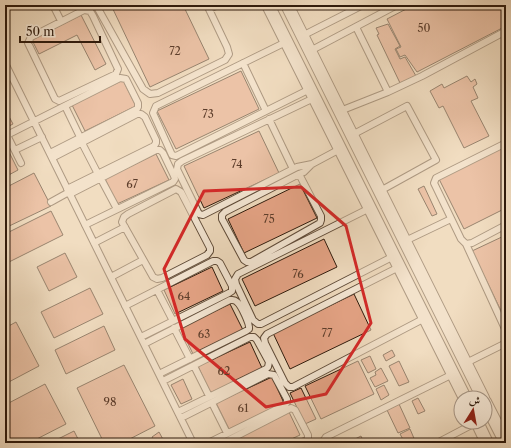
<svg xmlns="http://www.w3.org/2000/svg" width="511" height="448" viewBox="0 0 511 448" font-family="'Libre Caslon Text',Amiri,serif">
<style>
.building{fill:#e7a587;stroke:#2e1a0c}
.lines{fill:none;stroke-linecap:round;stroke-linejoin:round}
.service-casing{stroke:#5f4b39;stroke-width:8}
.minor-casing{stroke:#5f4b39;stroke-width:14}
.service{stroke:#f6e9d7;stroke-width:6}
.minor{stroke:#f6e9d7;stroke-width:12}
.marked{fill:none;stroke:#d62828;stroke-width:3;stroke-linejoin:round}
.labels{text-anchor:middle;stroke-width:4;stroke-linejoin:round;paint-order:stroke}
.number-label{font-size:11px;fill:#5c3d2b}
</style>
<rect width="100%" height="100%" fill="#f1ddc1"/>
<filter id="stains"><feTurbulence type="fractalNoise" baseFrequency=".005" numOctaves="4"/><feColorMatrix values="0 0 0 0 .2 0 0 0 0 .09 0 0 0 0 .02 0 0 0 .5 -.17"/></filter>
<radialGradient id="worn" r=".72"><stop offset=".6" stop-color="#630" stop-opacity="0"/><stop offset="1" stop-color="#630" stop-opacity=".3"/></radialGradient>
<path class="building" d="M111,5H183L209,59L150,87Z
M414,5H506V26L417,72L405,55L400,57L396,49L401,47L387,19Z
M81,15L106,64L95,70L77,35L39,54L32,40Z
M388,24L400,46L395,49L400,59L405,57L416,76L400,83L377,35L379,34L376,28Z
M241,71L259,109L176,149L157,111Z
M467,76L471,82L475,79L477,84L473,87L478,98L471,101L489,136L464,148L443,106L439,108L430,91L442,84L444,88Z
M123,80L136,106L85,131L72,105Z
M5,109L13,124L5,128Z
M259,131L279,173L204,208L184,166Z
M5,144L18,170L5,177Z
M506,146V208L464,229L439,179Z
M156,154L169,180L117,204L105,179Z
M34,173L51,206L5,228V188Z
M300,184L317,218L244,253L228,219Z
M424,186L437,214L432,216L418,189Z
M51,211L63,235L7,263L5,259V234Z
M506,235V321L472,251Z
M324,239L337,267L255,306L242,279Z
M65,253L77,277L49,291L37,267Z
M212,267L223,291L175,314L164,290Z
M90,288L103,314L54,338L41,312Z
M354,294L371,330L290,369L273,333Z
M230,304L243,330L193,354L180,327Z
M16,322L39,366L5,384V328Z
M104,326L115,350L66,374L55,350Z
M250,342L262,368L210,393L198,366Z
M392,350L395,356L386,361L383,355Z
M370,356L376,369L368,373L361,360Z
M358,361L374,394L321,419L305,386Z
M399,361L409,382L399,386L389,366Z
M124,365L155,426L122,443H104L77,388Z
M381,368L388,381L375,387L370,378L376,375L375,372Z
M272,377L284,403L229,429L216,403Z
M183,379L192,399L181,404L171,385Z
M45,384L66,424L29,443H5V405Z
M384,385L389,395L381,400L376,389Z
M301,388L316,419L305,424L290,393Z
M418,398L425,411L418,414L412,401Z
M399,404L410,428L398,433L387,410Z
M289,412L300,435L283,443H239L237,437Z
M410,429L416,443H405L400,434Z
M74,431L80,443H50Z
M159,432L165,443H155L152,437Z
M361,436L364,443H347Z"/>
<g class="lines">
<g class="service-casing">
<path id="service" d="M53,5L61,21
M96,5L143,89L150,94L158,93L225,60L229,54L227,47L207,5
M209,9L218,5
M84,10L90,11L93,16L118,69L116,74L59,101L55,99L28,43L31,37Z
M356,27L388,92
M302,36L363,5
M286,42L156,106L153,113L172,155L176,156L310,89
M310,51L397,5
M5,63L193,443
M243,63L266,111
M65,106L80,137
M340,111L388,92L422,76L506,31
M269,119L293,169
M352,135L407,106L436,160L380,191
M82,143L98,174
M506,143L436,178L434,183L461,239L466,244L472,243L506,225
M15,150L42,137
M52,158L137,114H141L145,117L156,140V143L154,146L67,189
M21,163L7,135L120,78L126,79L138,103V107L137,109L50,153
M312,164L297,167L203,215L199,214L177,169L178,164L182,161L314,98
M299,174L321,216V220L320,223L251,262H247L244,260L222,219V215L225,212L299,174L304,172L312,164L340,149
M101,179L117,209
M176,189L181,192L210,248V251L207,255L162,278L157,279L153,277L122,222L124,217L128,214Z
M70,194L156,150H160L163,153L174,176L175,179L173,182L85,225
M51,202L69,192
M370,208L238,274L235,279L236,284L253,320L258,324H261L394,256
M405,241L451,219
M94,243L125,227
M466,244L506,331
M399,267L267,334L264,338L265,343L285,383L289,387H293L425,318
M111,277L143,260
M157,290L173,321
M125,306L213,261H217L220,263L232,286V291L229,293L141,337
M174,328L190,359
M144,344L230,300C233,300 234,299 237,302C241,305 250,324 249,329L246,331L159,374
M466,363L506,343
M194,366L209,396
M163,381L250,337H254L257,340L269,362L268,367L266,369L178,412
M212,403L227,433
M181,418L268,374L274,375L287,399V402L285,405L208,443
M223,443L291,408L295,410L308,435V439L301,443
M322,443L326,437L453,374
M437,443L477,422"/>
</g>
<g class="minor-casing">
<path id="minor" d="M268,5L465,398
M287,5L483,398
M485,402L506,443
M477,422L487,443"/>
</g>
<use href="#service" class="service"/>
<use href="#minor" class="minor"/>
</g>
<path d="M0 0H511V448H0ZM301,187L346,226L371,323L326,394L266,407L185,339L164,269L204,191Z" fill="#f1ddc1" fill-opacity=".55" fill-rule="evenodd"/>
<path class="marked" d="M301,187L346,226L371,323L326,394L266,407L185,339L164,269L204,191Z"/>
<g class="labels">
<g class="number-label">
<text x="424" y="32">50</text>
<text x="175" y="55">72</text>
<text x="208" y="118">73</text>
<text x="237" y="168">74</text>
<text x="132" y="188">67</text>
<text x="269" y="223">75</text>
<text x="298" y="278">76</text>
<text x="184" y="300">64</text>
<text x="327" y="337">77</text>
<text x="204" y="338">63</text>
<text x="224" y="375">62</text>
<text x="110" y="406">98</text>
<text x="243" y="412">61</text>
</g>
</g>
<rect width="511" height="448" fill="none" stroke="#f1ddc1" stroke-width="20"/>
<rect x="6" y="6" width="499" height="436" fill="none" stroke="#2e1a0c" stroke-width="2"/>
<rect x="10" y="10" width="491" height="428" fill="none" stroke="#2e1a0c"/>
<g transform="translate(473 410) rotate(11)"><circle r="19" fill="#f6e9d7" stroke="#a69686"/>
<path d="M0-3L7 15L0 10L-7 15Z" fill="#8f2418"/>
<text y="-6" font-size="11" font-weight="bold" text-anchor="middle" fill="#2e1a0c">ش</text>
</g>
<path d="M20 36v6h80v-6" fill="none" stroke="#2e1a0c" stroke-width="2"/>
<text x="26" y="36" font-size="12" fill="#2e1a0c" stroke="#f6e9d7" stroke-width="3" paint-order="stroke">50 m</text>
<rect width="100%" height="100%" filter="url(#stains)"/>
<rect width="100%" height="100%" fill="url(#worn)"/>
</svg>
